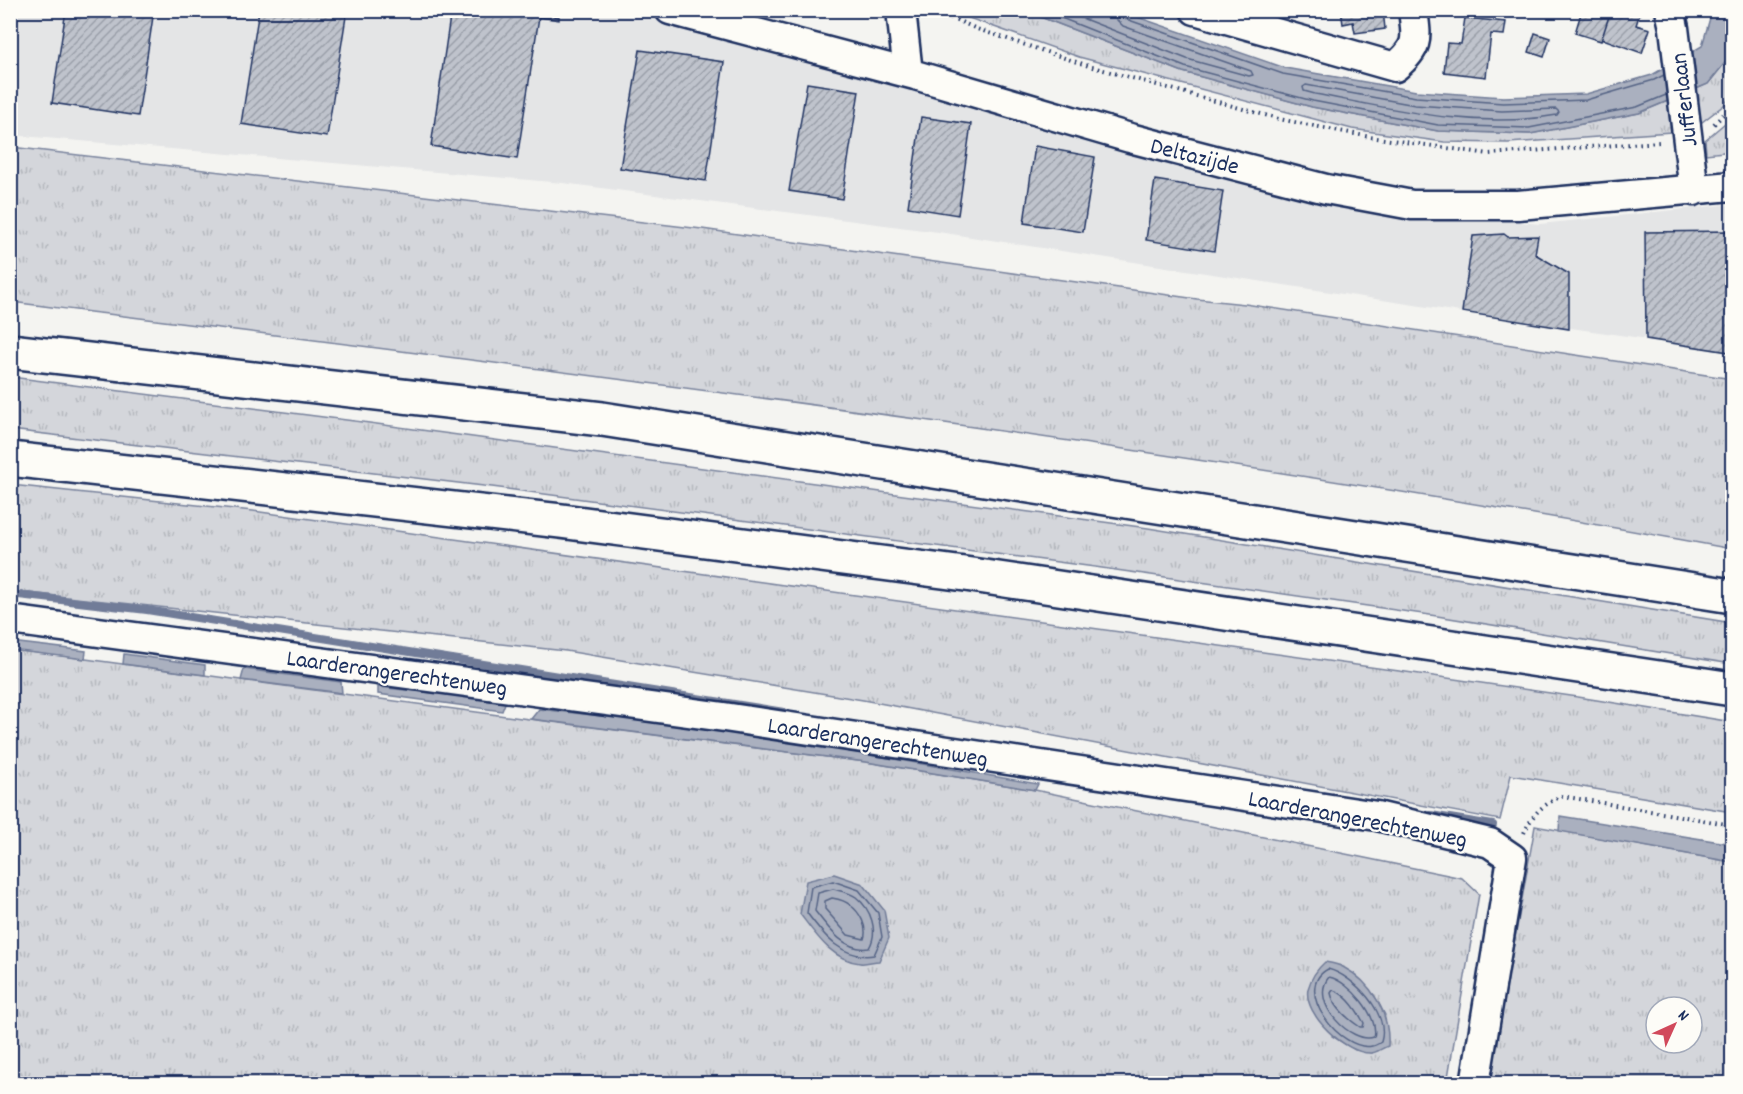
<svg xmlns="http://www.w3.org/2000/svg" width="1743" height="1094" viewBox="0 0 1743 1094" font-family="Dekko,sans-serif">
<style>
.built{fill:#e4e5e6}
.grass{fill:url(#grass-tufts);stroke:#78829c;stroke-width:1.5;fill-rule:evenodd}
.water{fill:#aab0bf;stroke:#717c98;stroke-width:1.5}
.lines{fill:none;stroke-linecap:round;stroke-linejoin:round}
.shore{stroke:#546385;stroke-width:1.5}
.stream{stroke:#717c98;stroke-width:8}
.building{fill:url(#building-hatch);stroke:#1b2f5e;stroke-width:1.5}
.minor-casing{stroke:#1b2f5e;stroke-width:33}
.highway-casing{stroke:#1b2f5e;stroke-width:38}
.path{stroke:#1b2f5e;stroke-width:4;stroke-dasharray:1.5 4.5;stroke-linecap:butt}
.minor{stroke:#fdfcf7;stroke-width:28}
.highway{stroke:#fdfcf7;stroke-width:33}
.labels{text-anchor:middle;stroke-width:4.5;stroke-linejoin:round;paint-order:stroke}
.street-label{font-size:24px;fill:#1b2f5e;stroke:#fdfcf7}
</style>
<defs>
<pattern id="grass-tufts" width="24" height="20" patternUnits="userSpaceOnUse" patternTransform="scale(1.5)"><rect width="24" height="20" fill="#d4d6db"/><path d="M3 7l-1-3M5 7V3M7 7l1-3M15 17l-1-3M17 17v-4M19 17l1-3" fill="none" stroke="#b5b8be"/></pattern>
<pattern id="building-hatch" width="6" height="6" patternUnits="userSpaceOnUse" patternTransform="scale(1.5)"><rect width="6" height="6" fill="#bfc3cc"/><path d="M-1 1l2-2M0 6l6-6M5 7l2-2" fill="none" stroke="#9a9fa9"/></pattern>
</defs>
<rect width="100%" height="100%" fill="#f4f4f1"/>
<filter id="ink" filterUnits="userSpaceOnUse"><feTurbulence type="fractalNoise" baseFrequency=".0167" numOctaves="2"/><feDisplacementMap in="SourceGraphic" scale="12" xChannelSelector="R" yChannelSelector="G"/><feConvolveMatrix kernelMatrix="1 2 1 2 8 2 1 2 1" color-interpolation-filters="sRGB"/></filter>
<g filter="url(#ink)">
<path class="built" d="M10,11H628L1076,137L1317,203L1540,224L1732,204V351L1460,312L938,232L563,183L11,135Z"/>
<path class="grass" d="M949,11H1025L1183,72L1312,107L1438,131L1530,134L1639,113L1668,101L1671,132L1508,143L1444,142L1352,129L1079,57Z
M1732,54V95L1724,105L1698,125L1694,90L1708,84Z
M1732,117V151L1706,154L1705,140Z
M11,147L702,229L1197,299L1245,304L1732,379V549C1162,444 586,374 11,302Z
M11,377L362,422L1148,528L1732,623V664L1437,616L1095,567L492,487L11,430Z
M11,485L253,511L1399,671L1578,697L1732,722V812L1511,775L1500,820L863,700L566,651L11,591Z
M10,650L41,653L521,718L866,762L1035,790L1462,878L1479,894L1447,1083H11ZM1361,981L1374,995L1385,1015L1372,1053L1355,1050L1332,1036Z
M1535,826L1732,862V1083L1489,1084ZM1656,1007H1692V1043H1656Z"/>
<path class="water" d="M1025,11H1120L1285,68L1416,91L1503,97L1586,94L1652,75L1702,46L1712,11H1732V54L1708,84L1639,113L1530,134L1438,131L1312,107L1183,72Z
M11,642L86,651L85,659L11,650Z
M124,654L205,665V675L123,664Z
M244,669L341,682L342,693L241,680Z
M378,687L506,701L502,711L378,694Z
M539,709L726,730L1038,784L1035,790L866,762L531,719Z
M1560,816L1732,844V862L1559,831Z
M834,874L863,884L884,910L889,938L879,961C873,961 866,964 860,963C832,960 816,935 800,914L806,881Z
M1325,962C1331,963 1338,964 1343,967C1372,982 1390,1014 1388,1046C1382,1048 1376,1053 1371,1053C1346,1054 1303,1015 1308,989C1311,978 1317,969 1325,962Z"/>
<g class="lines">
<path class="shore" d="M1041,10L1185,67L1313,101L1438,125L1529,128L1637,107L1666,95
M1061,10L1187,59L1249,76L1253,75L1251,71L1123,26L1116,19L1114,10
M1121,10L1122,16L1126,19L1283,74L1416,97L1503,103L1586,100L1654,80L1664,75
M1306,85L1415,105L1502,111L1556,109L1559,112L1557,115C1476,130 1394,109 1315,94L1304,91L1303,87Z
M833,881L859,890L878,913L882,937L874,955C843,960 824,936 807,913L811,887Z
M833,889C840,891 850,892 856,897C871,909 879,931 869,948C845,952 828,928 815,911L818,893Z
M832,898C838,899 846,901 850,905C860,912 868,927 864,939L848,935L825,909V901Z
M1328,969C1354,976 1390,1013 1381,1042C1378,1044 1375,1046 1372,1046C1342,1053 1290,989 1328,969Z
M1329,977C1349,981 1380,1017 1374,1037C1352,1045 1308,1002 1329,977Z
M1333,990C1347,994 1357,1010 1364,1023L1363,1027H1360C1348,1019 1334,1008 1331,993Z"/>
<path class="stream" d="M10,594L147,610L784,712
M1431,815L1493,825"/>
</g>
<path class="building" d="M66,10H154L138,116L52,103Z
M259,10H347L327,137L241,124Z
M451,10H519L559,17V20L539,17L517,159L431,146Z
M1341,10H1383L1385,29L1355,33L1353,22L1343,24Z
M1582,10H1611L1601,41L1575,33Z
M1611,10H1641L1636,25L1650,29L1642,53L1603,39L1601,41Z
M1465,18L1506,22L1504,35L1491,34L1486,77L1444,72L1447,43L1461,44Z
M1535,33L1550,38L1544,57L1529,52Z
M640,50L724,62L706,181L620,168Z
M807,83L859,91L842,199L789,191Z
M921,117L971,124L958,215L908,207Z
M1035,146L1095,157L1083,232L1024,223Z
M1155,180L1223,191L1214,251L1146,240Z
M1730,231L1729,352L1646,339L1645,232Z
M1504,234L1508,237L1538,236L1535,254L1569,274V329L1462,312L1473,236Z"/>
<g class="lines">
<g class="minor-casing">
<path id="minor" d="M670,10L915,75L1130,138L1326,189L1412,205H1518L1732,186
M901,10L908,73
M1195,10L1395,67C1419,47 1417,40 1413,10
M1670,10L1674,28L1694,191
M10,620L724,717L1377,816L1490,843L1512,858L1475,1084"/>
</g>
<g class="highway-casing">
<path id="highway" d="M10,351L602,419L1732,596
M10,459L561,521L965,574L1732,689"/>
</g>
<path class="path" d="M934,10L977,29L1089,66L1279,119L1370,137L1489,154L1660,142
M1714,124L1732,106
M1524,833C1534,812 1541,806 1562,796L1732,825"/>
<use href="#minor" class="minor"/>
<use href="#highway" class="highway"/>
</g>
</g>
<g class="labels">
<g class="street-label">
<text transform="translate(1683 100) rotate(-97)" y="8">Jufferlaan</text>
<text transform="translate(1195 155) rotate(14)" y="8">Deltazijde</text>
<text transform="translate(397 672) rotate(8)" y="8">Laarderangerechtenweg</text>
<text transform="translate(878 741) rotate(9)" y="8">Laarderangerechtenweg</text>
<text transform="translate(1358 818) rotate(11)" y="8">Laarderangerechtenweg</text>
</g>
</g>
<rect width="1743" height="1094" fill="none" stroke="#fdfcf7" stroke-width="36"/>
<rect x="18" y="18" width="1707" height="1058" fill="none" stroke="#1b2f5e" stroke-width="2" filter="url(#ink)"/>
<g transform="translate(1674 1025) rotate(45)"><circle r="28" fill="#fdfcf7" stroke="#a3aaba" stroke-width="1.5"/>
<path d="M0-4.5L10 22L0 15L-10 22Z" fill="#d1495b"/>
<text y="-9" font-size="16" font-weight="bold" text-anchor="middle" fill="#1b2f5e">N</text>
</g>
</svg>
